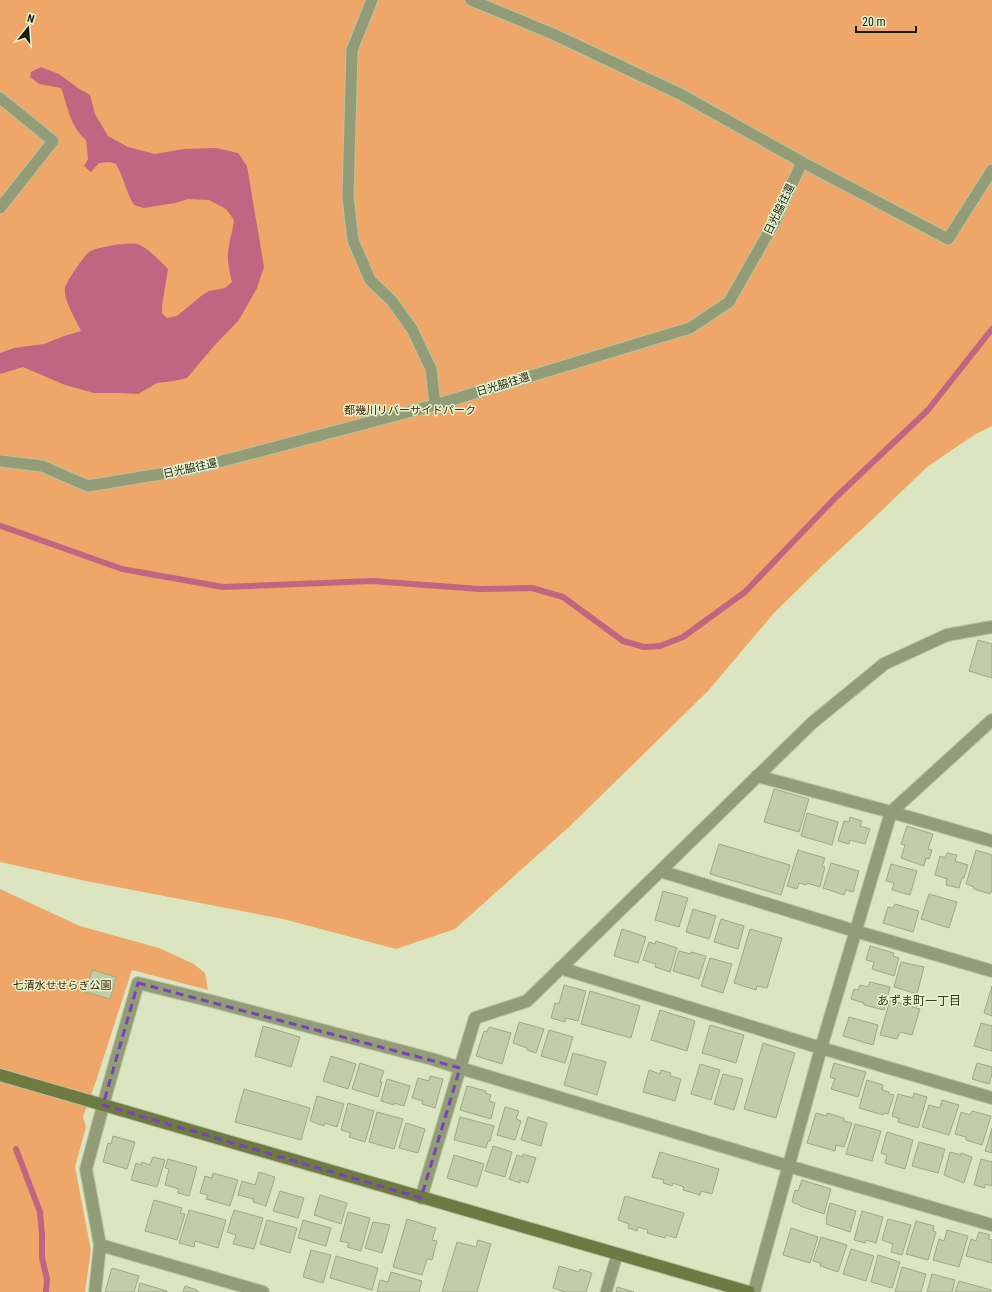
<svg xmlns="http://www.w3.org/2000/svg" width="992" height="1292" viewBox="0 0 992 1292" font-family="'Roboto Condensed','Noto Sans JP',sans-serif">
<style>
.green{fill:#efa769}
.water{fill:#c06582}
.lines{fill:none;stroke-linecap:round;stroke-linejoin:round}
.stream{stroke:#c06582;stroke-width:6}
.building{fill:#c1cca8;stroke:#9ea885}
.lane-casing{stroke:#b8c2a1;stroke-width:13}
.street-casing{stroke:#b8c2a1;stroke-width:14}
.secondary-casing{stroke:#b8c2a1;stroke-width:14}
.lane{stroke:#929d77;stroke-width:11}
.street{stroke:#929d77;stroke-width:12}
.secondary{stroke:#6d7b43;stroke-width:12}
.marked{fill:none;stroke:#7842b9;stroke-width:3;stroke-dasharray:8 5;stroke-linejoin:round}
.labels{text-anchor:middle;stroke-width:3;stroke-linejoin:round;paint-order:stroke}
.street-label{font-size:11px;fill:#191d0f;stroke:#e8f3ce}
.park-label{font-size:11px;fill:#422508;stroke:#e8f3ce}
.neighbourhood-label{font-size:12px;fill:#2f3618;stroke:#e8f3ce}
</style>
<rect width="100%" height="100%" fill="#dbe6c1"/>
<path class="green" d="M0,0H992V426L974,435L927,467L874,518L823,565L774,613L708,691L570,826L455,929L396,949L283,919L86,881L0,862Z
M0,889L80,926L159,948L194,964L205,973L208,990L132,970L96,1081L83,1117L86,1127L75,1167L91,1250L85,1292H0Z"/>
<path class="water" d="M41,67L59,74L78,88L90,95L95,114L108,136L128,147L155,154L184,149L216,148L238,153L247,166L264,267L257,288L239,320L214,346L187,378L174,381L157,383L138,394L121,393H94L65,385L23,367L0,374V353L14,348L44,344L64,336L81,331C76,320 63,299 65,288C67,281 83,257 89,252C97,247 128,242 137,244C147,247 161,262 168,269L162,306V313L167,318L177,316L201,296L209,291L225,288L232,282C229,270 226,258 229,246C230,237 233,230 234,220L226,209L209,200L188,199L175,203L144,208L134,205C126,192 124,178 116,164L110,162L99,163L91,172L84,166L88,159L86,140C70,126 68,107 61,88L39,84L30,77L31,72Z"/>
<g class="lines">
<path class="stream" d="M1,526L122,569L223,587L372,581L480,589L532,588L563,597L623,641L644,647L660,646L683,637L745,592L835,498L928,410L992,329
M16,1149L40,1212L42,1235V1258L47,1279L46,1292"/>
</g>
<path class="building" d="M978,640L992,644V678L969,671Z
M774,789L809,799L799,832L764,822Z
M807,813L838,822L832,845L801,836Z
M850,817L862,821L860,826L870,829L865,844L850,840L849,844L838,841L844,821L849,822Z
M907,826L933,834L928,849L932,850L929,859L926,858L924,866L901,858L905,845L901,844Z
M719,844L790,865L781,895L710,874Z
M798,850L825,858L822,866L825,867L820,887L807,883L806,885L799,883L797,889L787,886Z
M976,850L992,855V892H990V894L974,889V887L966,884Z
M947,853L957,855L955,861L968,865L964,878H962L959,888L946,885L947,879L935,875L940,856L945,858Z
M831,863L859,871L853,892L846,890L844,895L823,888Z
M891,864L917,871L910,895L892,890L894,883L886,881Z
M663,891L688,898L679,927L655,920Z
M929,894L957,902L949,928L921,919Z
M895,904L919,911L913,932L883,923L888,907L893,908Z
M693,909L716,916L709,939L686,932Z
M721,919L744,926L738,949L714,942Z
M622,929L646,937L638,963L614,956Z
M750,929L782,938L767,988L757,986L756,990L734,983Z
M656,941L677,948L670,972L655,967L656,964L643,960L649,942L655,944Z
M870,946L894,953L893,956L899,958L894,976L872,969L874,962L866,960Z
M679,951L691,954V952L706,956L699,979L673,971Z
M710,958L732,964L723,993L701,986Z
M901,962L924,967L917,994L894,987Z
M92,970L116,977L110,999L86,992Z
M870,982L890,987L884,1010L864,1005V1003L851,999L854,989L858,990L860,985L868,987Z
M564,985L586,991L578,1021L566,1018L565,1022L551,1018L555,1003L559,1004Z
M992,986V1016L984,1013Z
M590,991L640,1006L631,1038L581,1024Z
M890,1000L920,1009L912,1035L900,1032L897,1039L880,1035Z
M660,1010L695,1021L687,1051L651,1040Z
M849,1017L878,1025L873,1045L843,1036Z
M519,1022L544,1029L536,1053L527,1050V1048L513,1043Z
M981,1023L992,1026V1051L974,1046Z
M710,1025L744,1035L736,1063L702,1053Z
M263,1026L300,1037L291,1067L255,1056Z
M489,1027L511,1033L502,1064L476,1056L484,1031L487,1032Z
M549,1030L573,1037L565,1063L541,1056Z
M763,1043L795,1053L776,1118L744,1109Z
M573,1053L606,1062L597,1095L564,1085Z
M331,1056L356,1064L348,1089L323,1081Z
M360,1063L384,1071L380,1082H382L378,1097L352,1089Z
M834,1063L866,1072L858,1097L831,1089L835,1079L830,1077Z
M977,1063L992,1067V1074L989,1084L972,1079Z
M700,1064L720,1070L711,1100L691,1094Z
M649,1070L660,1074L661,1070L671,1073L670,1076L681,1079L675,1101L643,1092Z
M723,1074L743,1079L734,1110L714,1104Z
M430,1076L443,1079L435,1108L422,1104L423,1101L412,1098L418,1078L429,1081Z
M387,1079L410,1086L404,1106L394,1103V1105L381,1101Z
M867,1080L883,1085L882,1090L889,1092V1094L894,1095L888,1114L884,1113L883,1115L859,1108Z
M467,1086L486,1091L485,1093L491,1095L489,1101L495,1103L491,1119L460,1110Z
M244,1089L310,1108L301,1140L235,1122Z
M914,1093L927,1097L918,1128L898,1122L899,1119L892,1116L898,1094L913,1098Z
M317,1096L344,1104L337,1127L325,1123L324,1126L310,1121Z
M942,1100L959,1105L949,1135L922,1127L929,1105L940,1108Z
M348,1103L374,1111L365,1142L349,1137L351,1133L341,1130Z
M505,1107L519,1111L516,1119L521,1121L515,1140L497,1135Z
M972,1111L991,1116L982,1145L966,1140V1137L955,1134L961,1112L970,1115Z
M377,1112L403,1119L394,1149L369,1142Z
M816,1113L827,1116V1113L844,1118V1121L852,1123L844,1147L836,1145L835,1151L807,1143Z
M460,1117L494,1126L490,1141H488L486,1148L454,1140Z
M528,1117L547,1123L541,1146L521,1140Z
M406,1123L425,1129L418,1153L399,1148Z
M855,1124L881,1131L872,1161L846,1154Z
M992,1128V1153L985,1151Z
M887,1132L913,1140L905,1169L885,1163L887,1155L881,1153Z
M113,1136L135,1142L127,1169L103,1162L108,1143L111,1144Z
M919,1142L945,1149L938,1173L912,1166Z
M493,1146L512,1152L505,1177L485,1171Z
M660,1152L719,1169L712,1194L701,1191L700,1195L683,1190L684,1187L673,1183L672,1186L663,1183L664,1180L652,1177Z
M950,1152L961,1155V1153L972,1157L964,1183L944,1175Z
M523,1154L536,1158L528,1183L520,1180V1183L509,1179L517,1155L522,1157Z
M454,1155L484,1164L477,1187L447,1178Z
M153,1157L165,1160L157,1187L131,1180L136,1163L141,1165L142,1162L150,1165Z
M168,1159L197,1167L189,1196L178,1193L179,1189L165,1185L169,1169L165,1168Z
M981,1159L992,1162V1186L985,1184V1188L974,1185Z
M259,1172L275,1177L266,1206L253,1202L254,1199L238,1195L242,1181L255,1185Z
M213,1173L238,1180L230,1206L206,1199L208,1195L200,1193L205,1176L212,1178Z
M802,1180L831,1189L824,1214L800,1206V1205L792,1202L795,1190L798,1191Z
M280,1191L304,1198L298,1218L273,1211Z
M320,1195L347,1203L341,1224L314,1215Z
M625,1196L684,1213L676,1238L666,1235L665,1238L647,1233L648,1230L638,1227L637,1231L628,1228L629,1224L618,1220Z
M154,1200L182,1208L180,1213L185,1214L177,1240L145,1231Z
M830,1203L856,1211L850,1232L826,1224L827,1220L826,1219Z
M189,1210L226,1220L218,1248L195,1241L194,1247L179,1243Z
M234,1210L263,1218L254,1249L233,1244L236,1235L227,1232Z
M862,1211L883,1217L876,1243L866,1240L865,1243L854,1240Z
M348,1212L370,1218L361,1251L347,1247L349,1243L340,1241Z
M407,1219L436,1228L432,1240L437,1241L432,1260L427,1259L422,1275L393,1267Z
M888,1219L911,1225L902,1255L891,1252L893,1244L882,1240Z
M267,1220L297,1228L290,1253L260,1244Z
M303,1220L331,1228L326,1246L298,1238Z
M916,1221L934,1226L933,1231L936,1232L928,1260L906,1254Z
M373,1222L390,1225L382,1253L365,1248Z
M791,1228L818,1237L810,1263L783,1255Z
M947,1230L968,1236L959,1267L933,1260L939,1239L944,1241Z
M979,1232L990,1235L988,1239L992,1240V1263L966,1256L971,1239L976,1241Z
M821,1237L847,1245L838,1272L820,1266L821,1263L813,1261Z
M478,1240L491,1244L477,1292H442L457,1242L476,1247Z
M851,1249L874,1256L866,1281L843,1274Z
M311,1250L331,1255L323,1283L303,1277Z
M878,1255L900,1262L892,1288L871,1282Z
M336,1256L378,1268L372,1290L330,1278Z
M559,1266L579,1272L580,1269L592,1273L586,1292H565L553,1288Z
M902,1267L926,1274L921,1292H895Z
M112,1268L139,1276L134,1292H105Z
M391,1272L422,1281L419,1292H377L380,1280L388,1282Z
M932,1274L955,1280L952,1292H927Z
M959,1281L991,1290V1292H955Z
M140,1283L167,1291V1292H138Z
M185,1286L197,1290L196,1291L199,1292H183Z
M617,1287L634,1292H616Z"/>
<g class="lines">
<g class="lane-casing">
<path id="lane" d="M372,0L352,50L348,197L353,240L370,280L392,301L412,329L431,369L435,405
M471,0L553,34L682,95L802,162L948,239L992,170
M0,98L53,141L0,208
M0,461L42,466L88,486L196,468L435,405L690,328L729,302L775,221L802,162
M606,1292L617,1255"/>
</g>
<g class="street-casing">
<path id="street" d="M757,776L891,812L992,841
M660,871L855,931L992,971
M560,968L821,1048L992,1098
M421,1198L460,1068L788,1166L992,1225
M100,1245L263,1292
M95,1292L100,1245L86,1169L107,1091L138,983L211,1001L432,1059L460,1068L475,1018L527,1001L812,723L884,664L947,635L992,627
M754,1292L821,1048L891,812L992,720"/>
</g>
<g class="secondary-casing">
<path id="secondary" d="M0,1075L749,1292"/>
</g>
<use href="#lane" class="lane"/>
<use href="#street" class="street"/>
<use href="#secondary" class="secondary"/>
</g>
<path class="marked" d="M138,983L460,1068L421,1198L103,1105Z"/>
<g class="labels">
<g class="street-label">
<text transform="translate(779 209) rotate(-64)" y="4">日光脇往還</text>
<text transform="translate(503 384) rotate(-17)" y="4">日光脇往還</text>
<text transform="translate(190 468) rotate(-12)" y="4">日光脇往還</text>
</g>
<g class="park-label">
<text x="410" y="414">都幾川リバーサイドパーク</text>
<text x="62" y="989">七清水せせらぎ公園</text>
</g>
<g class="neighbourhood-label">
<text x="919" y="1005">あずま町一丁目</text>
</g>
</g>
<g transform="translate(28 28) rotate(17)" stroke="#e8f3ce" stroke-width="3" paint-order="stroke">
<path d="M0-3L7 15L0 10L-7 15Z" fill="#191d0f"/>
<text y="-6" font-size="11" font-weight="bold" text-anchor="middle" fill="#191d0f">N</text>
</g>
<path d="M856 26v6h60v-6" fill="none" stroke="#191d0f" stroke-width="2"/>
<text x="862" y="26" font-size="12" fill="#191d0f" stroke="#e8f3ce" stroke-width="3" paint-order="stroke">20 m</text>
</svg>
